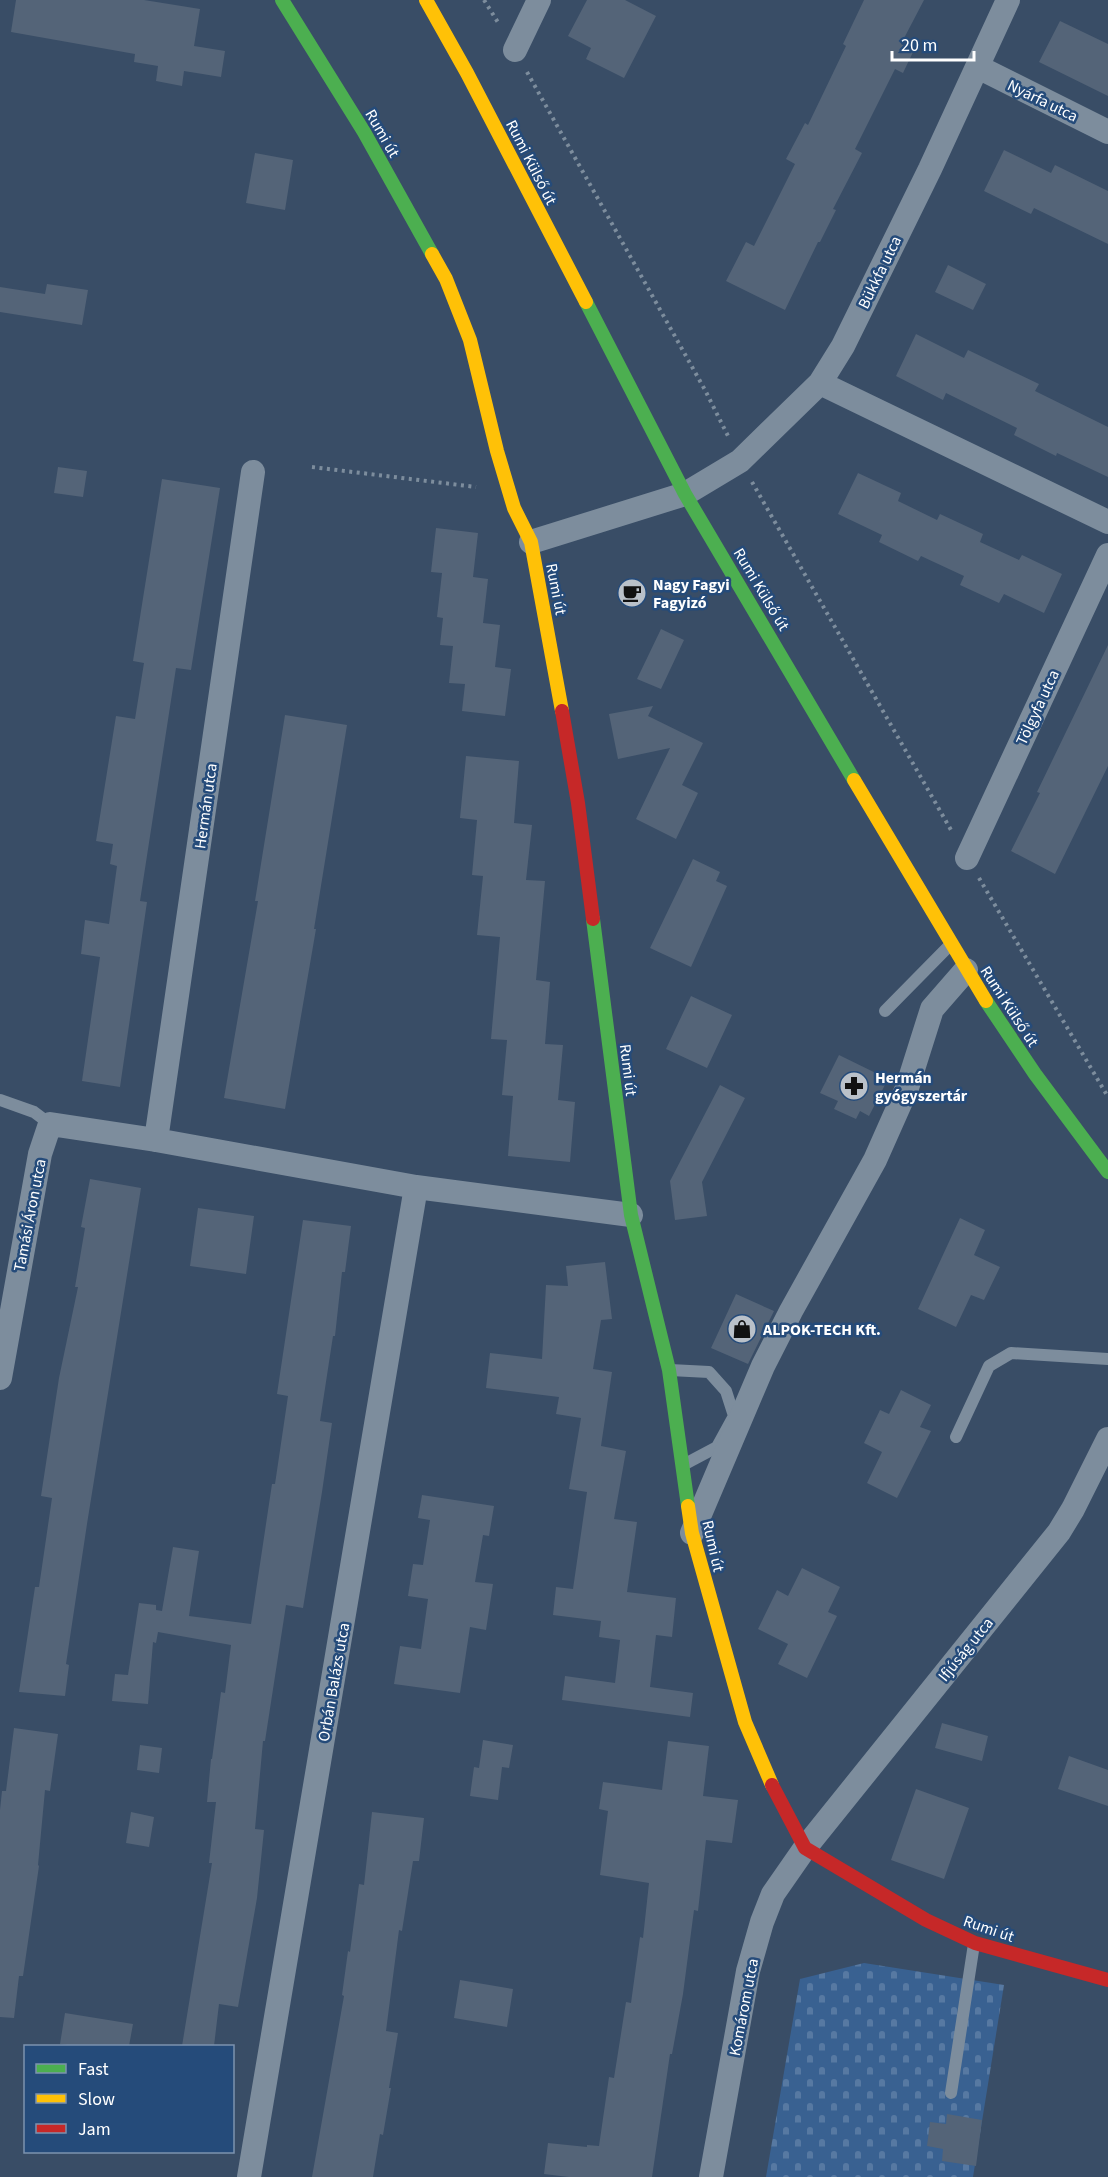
<svg xmlns="http://www.w3.org/2000/svg" width="1108" height="2177" viewBox="0 0 1108 2177" font-family="'Source Sans 3',sans-serif">
<style>
.cemetery{fill:url(#cemetery-stones)}
.building{fill:#546478}
.lines{fill:none;stroke-linecap:round;stroke-linejoin:round}
.path{stroke:#7d8d9d;stroke-width:4;stroke-dasharray:3 4.5;stroke-linecap:butt}
.lane{stroke:#7d8d9d;stroke-width:12}
.street{stroke:#7d8d9d;stroke-width:24}
.fast{stroke:#4caf50;stroke-width:14}
.slow{stroke:#ffc107;stroke-width:14}
.jam{stroke:#c62828;stroke-width:14}
.labels{text-anchor:middle;stroke-width:5;stroke-linejoin:round;paint-order:stroke}
.street-label{font-size:16px;fill:#fff;stroke:#254b7a}
.poi-label{font-size:16px;font-weight:bold;fill:#fff;stroke:#254b7a;text-anchor:start}
</style>
<defs>
<pattern id="cemetery-stones" width="16" height="16" patternUnits="userSpaceOnUse" patternTransform="scale(1.5)"><rect width="16" height="16" fill="#396191"/><path d="M2 7V4a2 2 0 0 1 4 0v3zM10 15v-3a2 2 0 0 1 4 0v3z" fill="#5779a2"/></pattern>
</defs>
<rect width="100%" height="100%" fill="#394d66"/>
<path class="cemetery" d="M864,1963L1004,1985L973,2177H766L800,1979Z"/>
<path class="building" d="M16,0H144L200,9L194,46L225,51L221,77L184,71L182,86L156,81L158,66L134,62L135,54L11,32Z
M587,0H625L656,16L624,78L586,59L591,48L568,36Z
M864,0H924L901,44L914,50L903,73L895,69L855,149L862,153L833,209L836,210L820,242H818L785,310L726,281L746,242L754,246L795,164L786,159L805,123L808,125L846,46L843,44Z
M1060,21L1108,44V96L1039,62Z
M1004,150L1051,173L1055,165L1108,191V244L1034,208L1031,214L984,191Z
M255,153L293,160L285,210L246,203Z
M948,265L986,284L973,310L935,292Z
M47,284L88,290L82,325L0,312V287L45,294Z
M916,334L964,358L968,350L1039,384L1035,391L1108,427V477L1057,453L1056,456L1014,435L1017,428L946,393L943,400L896,376Z
M58,467L87,471L83,497L54,493Z
M858,473L901,493L898,501L937,520L940,514L983,534L980,542L1019,560L1022,555L1062,574L1044,613L1004,594L999,603L960,585L964,576L921,556L918,561L879,542L882,535L838,514Z
M162,479L220,488L191,670L176,668L140,901L147,902L120,1087L82,1081L100,957L81,954L85,920L109,924L117,866L110,864L113,844L96,841L116,716L135,719L144,663L133,661Z
M436,528L478,533L473,577L488,579L483,623L500,625L495,667L511,669L505,716L462,711L465,684L449,683L453,646L440,645L443,618L437,617L442,573L431,572Z
M661,629L684,640L661,689L637,679Z
M1108,645V766L1055,874L1011,851L1040,793L1037,792Z
M653,706L648,716L703,743L682,785L698,793L676,839L636,819L670,748L618,759L609,714Z
M285,715L347,725L314,929H316L285,1109L224,1098L258,901H255Z
M466,756L519,761L514,823L532,825L526,880L545,881L536,980L550,982L545,1044L563,1045L558,1100L575,1102L570,1162L508,1156L513,1096L502,1095L507,1040L491,1039L500,937L477,935L483,876L472,875L477,820L460,818Z
M693,859L720,872L716,881L727,886L691,967L650,948Z
M691,996L732,1015L707,1068L666,1049Z
M839,1055L888,1079L869,1116L860,1111L856,1119L834,1109L838,1101L820,1093Z
M720,1085L745,1098L702,1182L707,1216L675,1220L670,1181Z
M90,1179L141,1188L87,1524L66,1664L69,1665L65,1696L19,1692L35,1587H39L52,1498L41,1496L59,1378L78,1287H75L85,1228L81,1227Z
M198,1208L254,1216L246,1274L190,1266Z
M960,1218L985,1230L974,1255L1000,1267L984,1300L971,1295L956,1327L918,1309Z
M303,1220L351,1226L345,1272H342L335,1336H333L320,1421L332,1423L322,1492L303,1608L286,1605L265,1741H263L255,1829L264,1830L257,1898L238,2007L219,2004L214,2046H182L212,1863H209L216,1802H207L211,1759H212L221,1692L225,1693L231,1645L158,1632L156,1643L153,1642L148,1704L112,1701L115,1674L128,1675L139,1603L156,1605V1610L162,1611L173,1547L199,1551L189,1616L251,1624L272,1484H275L288,1396L277,1394Z
M605,1262L612,1319L601,1320L593,1369L612,1372L601,1446L626,1451L614,1519L637,1522L627,1592L676,1598L672,1637L656,1635L650,1687L693,1693L690,1717L562,1700L565,1676L615,1683L620,1640L599,1637L601,1621L553,1615L556,1587L573,1589L587,1492L569,1489L581,1418L556,1414L559,1397L486,1388L490,1353L542,1359L546,1285L568,1286L566,1266Z
M736,1294L774,1311L748,1364L711,1348Z
M901,1390L931,1405L920,1427L931,1431L897,1498L867,1483L882,1452L864,1443L880,1410L889,1414Z
M422,1495L494,1506L489,1536L483,1535L475,1582L493,1584L486,1630L470,1627L460,1693L394,1684L400,1646L421,1649L428,1599L408,1596L413,1564L423,1565L430,1520L418,1518Z
M802,1568L840,1587L828,1612L837,1616L807,1678L778,1664L788,1644L758,1629L777,1590L788,1596Z
M942,1723L988,1736L982,1761L935,1748Z
M14,1728L58,1734L50,1791L45,1790L38,1865L39,1866L23,1976H19L14,2018L0,2017V1810L2,1791H6Z
M483,1740L513,1745L509,1768L502,1767L498,1800L470,1796L474,1767L479,1768Z
M668,1741L709,1746L703,1796L738,1800L732,1843L706,1840L698,1911L694,1910L683,1994L672,2054H670L652,2177H569L544,2174L548,2143L587,2147V2145L599,2146L609,2077L614,2078L626,2002L631,2003L640,1937L643,1938L649,1883L600,1875L608,1811L599,1809L603,1782L662,1790Z
M140,1745L162,1748L159,1773L137,1770Z
M1069,1756L1108,1770V1806L1058,1789Z
M916,1789L969,1808L944,1879L891,1860Z
M131,1812L154,1817L149,1847L126,1843Z
M372,1812L424,1818L419,1861H413L402,1931L399,1930L386,2031L398,2033L389,2088H391L383,2135L380,2134L373,2177H312L344,1996L342,1995L348,1951L350,1952L359,1884L364,1885Z
M460,1980L513,1989L507,2027L454,2018Z
M65,2013L133,2024L129,2046H74L60,2044Z
M947,2114L982,2120L976,2166L942,2161L943,2149L927,2146L930,2122L946,2124Z"/>
<g class="lines">
<path class="path" d="M484,0L499,24
M527,72L705,390L729,438
M312,467L476,487
M752,482L951,830
M979,878L1108,1097"/>
<path class="lane" d="M885,1011L950,945
M0,1100L34,1112L50,1124
M670,1370L709,1372L726,1391L734,1416L717,1447L685,1464
M956,1437L989,1366L1011,1353L1108,1359
M951,2093L974,1944"/>
<path class="street" d="M515,50L539,0
M978,67L1108,132
M820,383L1108,522
M531,542L685,494L740,461L820,383L843,346L930,169L1008,0
M967,858L1108,555
M156,1140L253,472
M0,1378L40,1154L50,1124L156,1140L416,1187L631,1215
M692,1533L763,1366L791,1311L875,1160L907,1088L932,1009L966,970
M249,2177L416,1187
M711,2177L748,1971L762,1922L773,1894L805,1848L1059,1532L1073,1509L1108,1439"/>
<path class="fast" d="M282,0L364,132L432,254
M586,302L685,494L854,780
M593,919L631,1215L669,1370L688,1506
M986,1001L1035,1074L1108,1172"/>
<path class="slow" d="M426,0L467,73L586,302
M432,254L446,279L470,340L497,451L514,508L531,542L562,711
M854,780L986,1001
M688,1506L692,1533L745,1722L772,1785"/>
<path class="jam" d="M562,711L578,803L593,919
M772,1785L805,1848L926,1920L975,1943L1108,1980"/>
</g>
<defs>
<g id="cafe-disc" transform="scale(1.5)"><circle r="9.5" fill="#bac1c9" stroke="#254b7a"/><path d="M-5.5-4.5H6V0H3Q3 3.5 0 3.5H-2.5Q-5.5 3.5-5.5 0ZM3-3.2v2h1.7v-2ZM-6 4.5H4V6H-6Z" fill="#111"/></g>
<g id="pharmacy-disc" transform="scale(1.5)"><circle r="9.5" fill="#bac1c9" stroke="#254b7a"/><path d="M-2-6h4v4h4v4h-4v4h-4v-4h-4v-4h4Z" fill="#111"/></g>
<g id="shop-disc" transform="scale(1.5)"><circle r="9.5" fill="#bac1c9" stroke="#254b7a"/><path d="M-5-2.5h2.3a2.7 3.5 0 0 1 5.4 0H5L5.5 6h-11ZM-1.5-2.5h3a1.5 2.3 0 0 0-3 0Z" fill="#111"/></g>
</defs>
<g fill-rule="evenodd">
<use href="#cafe-disc" x="632" y="593"/>
<use href="#pharmacy-disc" x="854" y="1086"/>
<use href="#shop-disc" x="742" y="1329"/>
</g>
<g class="labels">
<g class="street-label">
<text transform="translate(1043 100) rotate(26)" y="6">Nyárfa utca</text>
<text transform="translate(383 133) rotate(60)" y="6">Rumi út</text>
<text transform="translate(532 162) rotate(63)" y="6">Rumi Külső út</text>
<text transform="translate(879 272) rotate(-64)" y="6">Bükkfa utca</text>
<text transform="translate(557 589) rotate(79)" y="6">Rumi út</text>
<text transform="translate(762 589) rotate(59)" y="6">Rumi Külső út</text>
<text transform="translate(1037 707) rotate(-65)" y="6">Tölgyfa utca</text>
<text transform="translate(205 806) rotate(-82)" y="6">Hermán utca</text>
<text transform="translate(1010 1006) rotate(57)" y="6">Rumi Külső út</text>
<text transform="translate(629 1070) rotate(83)" y="6">Rumi út</text>
<text transform="translate(29 1215) rotate(-79)" y="6">Tamási Áron utca</text>
<text transform="translate(714 1546) rotate(77)" y="6">Rumi út</text>
<text transform="translate(965 1649) rotate(-51)" y="6">Ifjúság utca</text>
<text transform="translate(333 1682) rotate(-80)" y="6">Orbán Balázs utca</text>
<text transform="translate(989 1928) rotate(19)" y="6">Rumi út</text>
<text transform="translate(743 2007) rotate(-79)" y="6">Komárom utca</text>
</g>
<g class="poi-label">
<text x="653" y="590">Nagy Fagyi<tspan x="653" dy="18">Fagyizó</tspan></text>
<text x="875" y="1083">Hermán<tspan x="875" dy="18">gyógyszertár</tspan></text>
<text x="763" y="1335">ALPOK-TECH Kft.</text>
</g>
</g>
<rect x="24" y="2045" width="210" height="108" fill="#254b7a" stroke="#7c93af" stroke-width="1.5"/>
<rect x="36" y="2064" width="30" height="9" fill="#4caf50" stroke="#7c93af" stroke-width="1.5"/>
<text x="78" y="2075" font-size="18" fill="#ffffff">Fast</text>
<rect x="36" y="2094" width="30" height="9" fill="#ffc107" stroke="#7c93af" stroke-width="1.5"/>
<text x="78" y="2105" font-size="18" fill="#ffffff">Slow</text>
<rect x="36" y="2124" width="30" height="9" fill="#c62828" stroke="#7c93af" stroke-width="1.5"/>
<text x="78" y="2135" font-size="18" fill="#ffffff">Jam</text>
<path d="M892 51v9h82v-9" fill="none" stroke="#ffffff" stroke-width="3"/>
<text x="901" y="51" font-size="18" fill="#ffffff" stroke="#254b7a" stroke-width="4.5" paint-order="stroke">20 m</text>
</svg>
